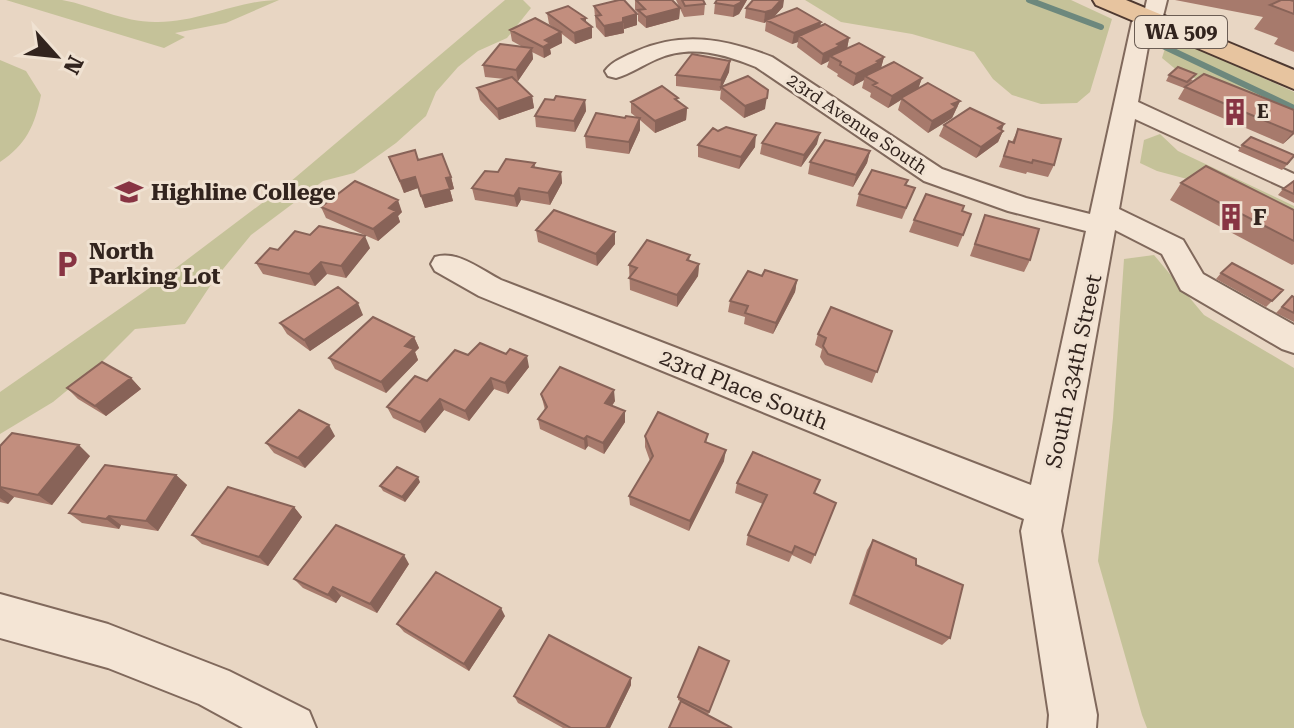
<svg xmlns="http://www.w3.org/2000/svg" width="1294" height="728" viewBox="0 0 1294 728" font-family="'Roboto Serif',serif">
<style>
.green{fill:#c5c299}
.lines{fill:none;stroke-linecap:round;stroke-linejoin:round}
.stream{stroke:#6d887d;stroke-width:6}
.minor-casing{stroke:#80695c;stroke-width:4}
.major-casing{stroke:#4e3930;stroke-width:4}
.minor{fill:#f4e5d5;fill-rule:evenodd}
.major{fill:#e7c49f;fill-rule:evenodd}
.wall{fill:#a77a6c}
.shaded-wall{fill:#886358}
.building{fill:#c28e7e;stroke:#886358;stroke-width:2}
.labels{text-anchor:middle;stroke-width:6;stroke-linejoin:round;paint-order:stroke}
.far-poi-label{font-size:18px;font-weight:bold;fill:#32241e;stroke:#f0e2d2;text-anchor:start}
.far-street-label{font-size:18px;fill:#32241e;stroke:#f0e2d2}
.shield{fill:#f0e2d2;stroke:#6b5d54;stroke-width:2}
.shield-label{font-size:20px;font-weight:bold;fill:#32241e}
.poi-label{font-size:22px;font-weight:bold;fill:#32241e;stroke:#f0e2d2;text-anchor:start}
.street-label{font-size:22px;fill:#32241e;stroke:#f0e2d2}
</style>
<rect width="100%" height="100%" fill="#e8d6c3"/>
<path class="green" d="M6,0C24,0 44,0 62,0C95,6 124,23 158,22C201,22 238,0 279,0L226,23L175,33L185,37L164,48Z
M505,0H523L531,8L507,38L478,51L458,67L436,92L426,116L396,143L354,173L323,181L251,235L214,280L185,324L135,329L104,360L53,402L0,434V392L148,289L290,182Z
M805,0H1071L1112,19L1090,92L1077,103L1041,104L1012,95L993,79L974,52L912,34L841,22Z
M1167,42L1191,45L1294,92V118L1179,72L1162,58Z
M0,60L26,71L41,95C35,125 26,145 0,162Z
M1160,134L1178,151L1294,206V232L1202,183L1157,171L1140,163L1144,140Z
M1154,255L1204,315L1294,368V728H1147L1142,715L1098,561L1113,418L1124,259Z"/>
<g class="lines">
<path class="stream" d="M1029,0L1101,27
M1163,46L1294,108"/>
<g class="minor-casing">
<path id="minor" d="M1147,0H1167L1163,16L1152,25L1138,102L1294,174V192L1135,119L1119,209L1183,240L1203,274L1294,325V353L1282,349L1181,290L1162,254L1115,230L1061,531L1097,715L1096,728H1048L1049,715L1021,531L1024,519L479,296L435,271L431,264L435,257C458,250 481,270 501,280L1031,485L1086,231L1008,211L924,181L756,67C724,54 691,44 657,59C643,65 630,74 616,78L608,76L605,71C612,61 626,56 637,51C683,31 726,39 772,57L942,169L1026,198L1090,214L1132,22L1144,13Z
M0,594L108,624L229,671L309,711L316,728H243L199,704L108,668L0,638Z"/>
</g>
<g class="major-casing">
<path id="major" d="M1093,0H1126L1294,70V89L1096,5Z"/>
</g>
<use href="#minor" class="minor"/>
<use href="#major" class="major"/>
</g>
<path class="wall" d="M635,0H672L680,8L679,19L646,28L638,21V13L635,10Z
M676,0H703L705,4L704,15L684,17Z
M742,0H747L739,14L733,17L714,14L715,3Z
M1175,0H1294V52L1274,44L1278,38L1254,29L1263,17Z
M594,6L637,25L624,29V33L605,37L596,27Z
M783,7L774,17L821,22L820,26L849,38L847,49L884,57L881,68L922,78L918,89L960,101L952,118L928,133L898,110L901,100L888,108L870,97L871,93L862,88L864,80L853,86L837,76L838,74L827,67L829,61L821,65L797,47L798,42L792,44L765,31L766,22L764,23L745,18L746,8Z
M547,13L586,23L592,27V38L575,44L562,34V43L550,49L551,54L544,58L532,52L533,59L518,81H516L532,96L534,108L499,120L480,100L477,88L505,79L485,77L483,65L521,46L512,41L510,30L553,27L549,24Z
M730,61L729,72L722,87L765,109L744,118L720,99L721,90L720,91L676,86V75Z
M1169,75L1193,80L1184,88L1166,81Z
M1185,87L1294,110V134L1283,144L1178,99Z
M554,100H585L586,111L575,132L536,127L535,116Z
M678,101L687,108L686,120L655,133L640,120V130L629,154L586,148L585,136L625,118L636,117L631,113V102Z
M944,125L1002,130L1003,131L998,142L976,158L939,136Z
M1018,129L1054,165L1048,177L1027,172L1026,174L999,167L1009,141L1012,142Z
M718,131L755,147L739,169L698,157V145Z
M762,143L817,144L801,167L760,154Z
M1242,145L1290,162L1282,170L1238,151Z
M870,151L867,163L853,187L808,174L810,162Z
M389,157L418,160L451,177L454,189L450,190L453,201L425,208L418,188L404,193Z
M535,163V168L561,172L562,183L550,205L521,200L517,207L475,200L472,188L498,172Z
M1294,181V203L1278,195L1283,189Z
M1181,183L1294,210V264L1292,265L1170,200Z
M906,185L915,188L902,219L856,206L859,194Z
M321,207L402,212L398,216L400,222L378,241L326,218Z
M962,211L963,235L958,247L909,232L914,220Z
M985,215L1030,260L1024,272L970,256Z
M536,230L615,232V244L597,266L538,242Z
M370,248L346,278L327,274L315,286L263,274L256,263L278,250Z
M690,255L689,261L699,264L698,276L677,307L630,290L629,265Z
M1221,273L1283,290L1266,307L1216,279Z
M762,276L797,280L795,292L773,334L744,324L745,317L728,312L730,301Z
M1292,296L1294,297V322L1276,313Z
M363,315L310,351L287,334L280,323Z
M892,331L872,383L825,365L820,357L822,349L815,345L818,334Z
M414,337L419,348L415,352L418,360L386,393L335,369L329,358Z
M468,355L529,367L508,394L494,389L469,421L444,410L425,433L393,418L387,407Z
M131,378L141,389L106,416L78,399L67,388Z
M541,394L615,401L612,406L625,422L604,454L588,446L585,450L540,429L538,419L545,410Z
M708,434L706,443L724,461L689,531L630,505L629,496L650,461L645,447V436Z
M335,436L305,468L274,453L266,443Z
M0,446L90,456L52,505L14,497L8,504L0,502Z
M176,475L187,485L158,531L121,525L119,529L82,523L69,513Z
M420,482L405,502L383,491L380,486Z
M737,483L815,494L836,503L811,564L792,555L789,562L746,545L748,535L763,504L735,493Z
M294,507L302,517L268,566L202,544L192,535Z
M873,540L916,565L950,638L942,645L849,604L867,550Z
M409,564L377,613L341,596L336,603L303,588L294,579Z
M505,616L469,671L404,632L397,624Z
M729,661L708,715L678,700V697Z
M631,678V685L610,728H563L518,703L514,696Z"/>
<path class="shaded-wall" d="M742,0H747L739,14L733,17L734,6Z
M781,0H784L783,7L770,21L766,20V22L764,23L765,12Z
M680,8L679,19L646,28V17Z
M637,14V25L624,29L623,18Z
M586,18V29L592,27V38L575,44L574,33L582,19Z
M623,22L624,33L605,37L604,26Z
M821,22L819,33L799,36L798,42L792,44L794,33Z
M561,32L562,43L550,49L551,54L544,58L543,47L545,40Z
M849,38L847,49L830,56L829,61L821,65L823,54L837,44Z
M532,48L533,59L518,81L516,70Z
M884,57L881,68L865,76L864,80L853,86L856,74Z
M730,61L729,72L720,91L721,80Z
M922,78L918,89L888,108L892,96Z
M768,90L765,109L744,118L745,106Z
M532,96L534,108L499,120L497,109Z
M585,100L586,111L575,132L574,121Z
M960,101L952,118L928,133L932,121L952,104Z
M687,108L686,120L655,133V121Z
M640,118V130L629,154V142Z
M1004,124L1001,133L1003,131L998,142L976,158L981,147L998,128Z
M1294,131V134L1283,144Z
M820,133L817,144L801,167L804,155Z
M756,135L755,147L739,169L741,157Z
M870,151L867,163L853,187L856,175Z
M561,172L562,183L550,205L548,193Z
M415,177L418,188L404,193L400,181Z
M451,177L454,189L450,190L453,201L425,208L421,196L446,178Z
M519,188L521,200L517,207L514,196Z
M398,200L402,212L398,216L400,222L378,241L373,229L389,208Z
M615,232V244L597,266L596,254Z
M365,236L370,248L346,278L341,266Z
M321,262L327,274L315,286L309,274Z
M699,264L698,276L677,307V295Z
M797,280L795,292L773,334L776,323Z
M358,303L363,315L310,351L304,340Z
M414,337L419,348L415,352L418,360L386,393L381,382L405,346Z
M527,356L529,367L508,394L505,383Z
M131,378L141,389L106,416L95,406Z
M491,378L494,389L469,421L465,411Z
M614,390L615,401L606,414L605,403Z
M440,399L444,410L425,433L420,422Z
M625,411V422L604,454L603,443Z
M329,425L335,436L305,468L298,458Z
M587,436L588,446L585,450L584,439Z
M79,445L90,456L52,505L38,495Z
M726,450L724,461L689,531L690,521Z
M176,475L187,485L158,531L146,521Z
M418,477L420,482L405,502L402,497Z
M0,487L14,497L8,504L0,498Z
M294,507L302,517L268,566L259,557Z
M109,516L121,525L119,529L106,519Z
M404,555L409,564L377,613L370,604Z
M333,587L341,596L336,603L328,595Z
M501,608L505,616L469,671L464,664Z
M631,678V685L610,728H606Z"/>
<path class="building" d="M619,0H624L637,14L623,18V22L604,26L596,16L601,15L594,6Z
M636,0H672L680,8L646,17L638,10L645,9Z
M682,0H703L705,4L685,6Z
M717,0H742L740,3L734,6L715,3Z
M753,0H781L772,10L765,12L746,8Z
M1281,0H1290L1294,1V14L1270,5Z
M568,6L586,18L582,19L592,27L574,33L547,13Z
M797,8L821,22L794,33L766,20Z
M535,18L561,32L545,40L550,43L543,47L510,30Z
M825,24L849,38L837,44L840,46L823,54L799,36Z
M859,43L884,57L877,61L880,62L856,74L840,65L841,62L830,56Z
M500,44L532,48L516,70L483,65Z
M692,54L730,61L721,80L676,75Z
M894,62L922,78L892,96L873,85L877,83L865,76Z
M1178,67L1196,74L1187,82L1169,75Z
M1204,74L1294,110V131L1292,132L1185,87Z
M748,76L768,90L767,98L745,106L721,87Z
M512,77L532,96L497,109L477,88Z
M928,83L960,101L952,104L956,107L932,121L901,98Z
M662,86L678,98L675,99L687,108L655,121L631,102Z
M556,96L585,100L574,121L535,116L545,99L554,100Z
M970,108L1004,124L998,128L1003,131L981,147L944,125Z
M596,113L625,118L626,116L640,118L629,142L585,136Z
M776,123L820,133L804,155L762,143Z
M726,127L756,135L741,157L698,145L713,128L718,131Z
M1018,129L1061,139L1054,165L1033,160L1032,163L1004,156L1009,141L1014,143Z
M1251,137L1294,155V156L1287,164L1242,145Z
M825,140L870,151L856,175L810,162Z
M415,150L418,160L442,154L451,177L446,178L450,189L421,196L415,177L400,181L389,157Z
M506,159L535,163L532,167L561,172L548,193L519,188L514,196L472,188L485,171L498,172Z
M1206,166L1294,210V241L1181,183Z
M872,170L908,180L905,185L915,188L906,208L859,194Z
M355,181L398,200L389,208L396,211L373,229L321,207Z
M1294,181V194L1283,189Z
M926,194L964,206L962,211L971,214L963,235L914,220Z
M554,210L615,232L596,254L536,230Z
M985,215L1039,229L1030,260L975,244Z
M319,226L365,236L341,266L321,262L309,274L256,263L270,248L278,250L295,231L310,235Z
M647,240L690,255L687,260L699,264L677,295L629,278L637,268L629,265Z
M1232,263L1283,290L1272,301L1221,273Z
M765,270L797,280L776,323L745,313L748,306L730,301L748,271L762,276Z
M338,287L358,303L304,340L280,323Z
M1292,296L1294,297V313L1282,307Z
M831,307L892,331L877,372L828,354L823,346L826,338L818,334Z
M373,317L414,337L405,346L414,349L381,382L329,358Z
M480,343L506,354L510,349L527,356L505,383L491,378L465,411L440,399L420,422L387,407L415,376L427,381L455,350L468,355Z
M102,362L131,378L95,406L67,388Z
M560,367L614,390L605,403L625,411L603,443L587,436L584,439L538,419L547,407L541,394Z
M299,410L329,425L298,458L266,443Z
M658,412L708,434L705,442L726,450L690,521L629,496L653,456L645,436Z
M12,433L79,445L38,495L0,487V446Z
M753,452L820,480L814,493L836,503L815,555L795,546L792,553L748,535L767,495L737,483Z
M105,465L176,475L146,521L109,516L106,519L69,513Z
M397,467L418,477L402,497L380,486Z
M228,487L294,507L259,557L192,535Z
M336,525L404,555L370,604L333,587L328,595L294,579Z
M873,540L916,559V565L963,585L950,638L854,595Z
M436,572L501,608L464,664L397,624Z
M549,635L631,678L606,728H571L514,696Z
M699,647L729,661L709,712L678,697Z
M681,701L732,728H669Z"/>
<defs>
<g id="building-bare" transform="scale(2.16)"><path d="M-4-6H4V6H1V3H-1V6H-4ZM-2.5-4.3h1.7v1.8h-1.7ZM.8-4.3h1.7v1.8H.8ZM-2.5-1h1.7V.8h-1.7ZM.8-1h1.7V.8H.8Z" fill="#883443" stroke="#f0e2d2" stroke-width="2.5" paint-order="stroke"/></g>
<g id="university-bare" transform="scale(2.16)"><path d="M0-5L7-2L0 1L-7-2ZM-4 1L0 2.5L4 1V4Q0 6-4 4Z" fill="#883443" stroke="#f0e2d2" stroke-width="2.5" paint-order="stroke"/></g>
<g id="parking-bare" transform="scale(2.16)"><path d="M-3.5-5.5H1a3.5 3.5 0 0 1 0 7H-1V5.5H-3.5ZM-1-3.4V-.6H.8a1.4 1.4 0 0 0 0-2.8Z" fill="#883443" stroke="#f0e2d2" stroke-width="2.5" paint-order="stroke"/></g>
</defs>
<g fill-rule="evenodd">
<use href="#building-bare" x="1235" y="112"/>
<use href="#university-bare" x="129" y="192"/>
<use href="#building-bare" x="1231" y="217"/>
<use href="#parking-bare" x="67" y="264"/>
</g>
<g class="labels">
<g class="far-poi-label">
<text x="1257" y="118">E</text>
</g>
<g class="far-street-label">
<text transform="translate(857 124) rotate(34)" y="6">23rd Avenue South</text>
</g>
<rect class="shield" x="1135" y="16" width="92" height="32" rx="6"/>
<g class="shield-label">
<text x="1181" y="39">WA 509</text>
</g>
<g class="poi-label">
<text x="151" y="200">Highline College</text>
<text x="1253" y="225">F</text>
<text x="89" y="259">North<tspan x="89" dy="25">Parking Lot</tspan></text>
</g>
<g class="street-label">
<text transform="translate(1073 371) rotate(-78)" y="8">South 234th Street</text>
<text transform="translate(744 389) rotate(22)" y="8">23rd Place South</text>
</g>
</g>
<g transform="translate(56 56) rotate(117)" stroke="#f0e2d2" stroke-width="6" paint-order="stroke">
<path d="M0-6L14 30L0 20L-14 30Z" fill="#32241e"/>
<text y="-12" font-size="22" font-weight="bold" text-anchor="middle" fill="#32241e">N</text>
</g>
</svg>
